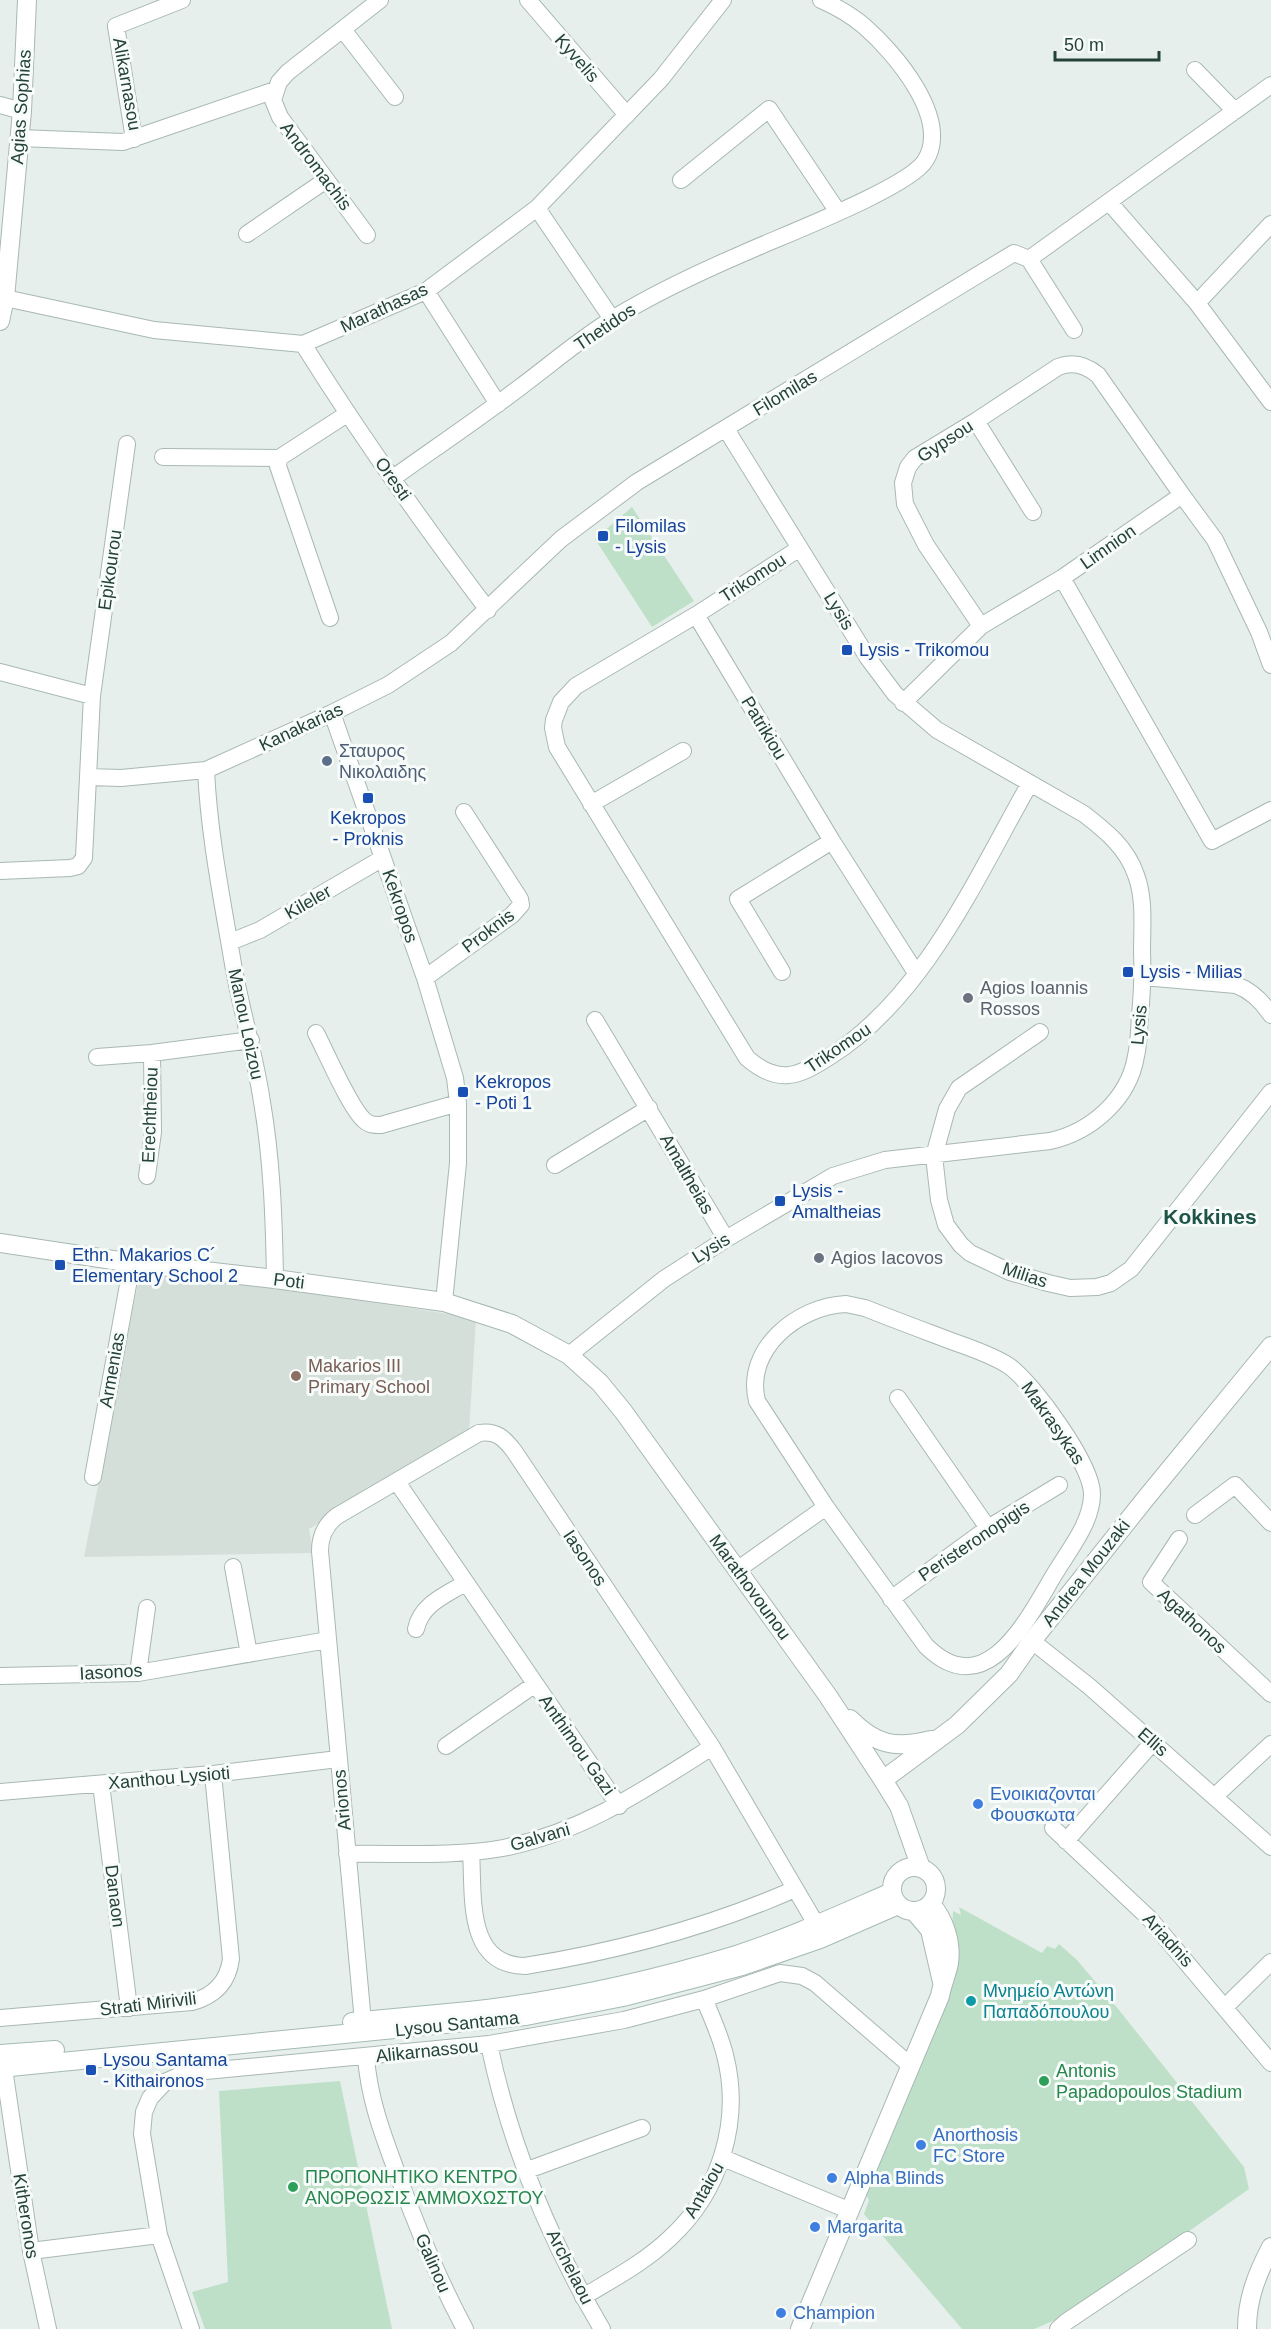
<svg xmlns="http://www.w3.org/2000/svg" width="1271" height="2329" viewBox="0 0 1271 2329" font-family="Arial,sans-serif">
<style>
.built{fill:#d4dfda}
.green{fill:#bfe0c8}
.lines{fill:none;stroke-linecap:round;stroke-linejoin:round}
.minor-casing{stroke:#a8b8b2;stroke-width:18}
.tertiary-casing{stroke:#a8b8b2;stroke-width:20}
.secondary-casing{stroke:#a4bbb3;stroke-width:20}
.minor{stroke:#fff;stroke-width:16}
.tertiary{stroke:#fff;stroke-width:18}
.secondary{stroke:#fff;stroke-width:18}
.transit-dot{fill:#1a4fb4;stroke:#f7fbf9;stroke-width:2}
.service-dot{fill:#5c6f8a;stroke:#f7fbf9;stroke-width:2}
.worship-dot{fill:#6b7280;stroke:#f7fbf9;stroke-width:2}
.education-dot{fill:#8d6e63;stroke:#f7fbf9;stroke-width:2}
.shop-dot{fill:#3f7fe0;stroke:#f7fbf9;stroke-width:2}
.culture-dot{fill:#0f9aa8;stroke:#f7fbf9;stroke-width:2}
.leisure-dot{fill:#2e9e5b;stroke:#f7fbf9;stroke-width:2}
.labels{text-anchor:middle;stroke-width:6;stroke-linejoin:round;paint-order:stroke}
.street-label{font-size:18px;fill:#24423a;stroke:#f7fbf9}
.transit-label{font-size:18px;fill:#164399;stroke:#f7fbf9;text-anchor:start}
.service-label{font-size:18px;fill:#4e5e75;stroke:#f7fbf9;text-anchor:start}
.worship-label{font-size:18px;fill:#5b616d;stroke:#f7fbf9;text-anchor:start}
.education-label{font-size:18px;fill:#785e54;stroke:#f7fbf9;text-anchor:start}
.shop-label{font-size:18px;fill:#366cbe;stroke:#f7fbf9;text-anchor:start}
.culture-label{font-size:18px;fill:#0d838f;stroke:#f7fbf9;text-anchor:start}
.leisure-label{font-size:18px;fill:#27864d;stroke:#f7fbf9;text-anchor:start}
.quarter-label{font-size:21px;font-weight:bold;fill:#1f5548;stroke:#f7fbf9}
</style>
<rect width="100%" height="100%" fill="#e6efeb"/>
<path class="built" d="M155,1270L476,1318L469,1433L309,1529L313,1553L84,1557L138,1283Z"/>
<path class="green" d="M632,507L694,601L652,627L595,539Z
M959,1907L1042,1953L1047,1946L1055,1949L1059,1944L1077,1960L1119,2010L1244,2167L1249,2189L1074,2312L1034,2329H962L864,2214L869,2200L866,2195L948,1996L953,1911L961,1915Z
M340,2081L392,2329H205L192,2292L228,2282L219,2091Z"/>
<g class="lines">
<g class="minor-casing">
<path id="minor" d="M528,0L627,115
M344,31L395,97
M1195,70L1235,111
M0,105L22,111
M19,138L123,142L275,90
M134,139L116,26L182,0
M681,180L769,109L838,212
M1109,202L1197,303L1271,402
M537,208L612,319
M247,234L326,180
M367,235L280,117L273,100L279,82L288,72L380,0
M1029,259L1271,85
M426,291L498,404
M5,298L154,330L303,344L426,291L537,208L661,79L723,0
M1197,303L1271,224
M303,344C360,435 423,524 488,610
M976,421L1033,512
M163,457L279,458L347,414
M279,458L278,466L330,618
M393,478C435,448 478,419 519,388C550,365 581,338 614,318C655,293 700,272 744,253C779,237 908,188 925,161C952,119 894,52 864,26C851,15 837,7 821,0
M1182,495L1215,540L1259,632L1271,665
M800,548L696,615L576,686L561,702L554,720L553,728L557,747L747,1058C778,1085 798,1077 829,1057C924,998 976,878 1030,783
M1062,578L1212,841L1271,810
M696,615L832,841L916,973
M0,672L92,696
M903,703L981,626L1062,578L1182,495L1098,375C1086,365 1073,361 1058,367L976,421L915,458L908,467L903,483L905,504L926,545L981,626
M332,713L425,978L455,1078L458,1103V1163L444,1302
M206,770C209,835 222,899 233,964C241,1010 255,1055 262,1102C272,1160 274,1220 275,1279
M88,777L121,778L206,770L332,713L388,685L451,643L561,539L637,482L1014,253L1029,259L1074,330
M591,804L683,751
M0,871L70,868L78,866L84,858L92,696L127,444
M230,942L260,930L383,858
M782,972L738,899L832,841
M1143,977L1236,985C1252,991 1262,1001 1271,1015
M425,978L512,915L521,905L520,899L464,812
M595,1020L726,1239
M1040,1032L959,1088L947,1109L934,1156L939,1200L946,1225L961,1245L970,1253L1010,1272L1048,1283L1070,1288L1097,1287L1111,1283L1131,1269L1271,1092
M316,1033C326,1052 350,1108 364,1120C369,1125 374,1125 381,1125L458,1103
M97,1057L152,1053L251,1040
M555,1165L649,1108
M147,1176L153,1132L152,1053
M846,1304L865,1308C895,1320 925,1331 954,1342C973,1349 992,1355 1009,1366C1033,1383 1092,1464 1092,1494C1092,1523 1068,1551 1054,1575C1027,1620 986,1705 926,1646L826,1507L757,1401C744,1349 798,1306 846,1304Z
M569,1355L664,1279L726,1239L833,1176L885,1160L1050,1141C1091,1132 1129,1099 1136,1056C1139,1043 1139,1029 1140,1016C1142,994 1143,973 1142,952C1142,927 1145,899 1136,875C1127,848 1106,831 1084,814L937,730L895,694L868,658L726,429
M898,1398L988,1528
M93,1477L132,1263
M397,1482L619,1806
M1195,1515L1235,1485L1271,1523
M1179,1539L1151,1582L1271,1694
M233,1567L249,1654
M737,1570L826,1507
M891,1599L988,1528L1059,1485
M416,1629C421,1604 446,1595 465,1583
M1032,1641L1090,1687L1271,1847
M138,1673L147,1608
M0,1676L138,1673L328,1640
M446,1746L534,1685
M101,1784L129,2008
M0,1792L213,1774L338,1759
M1215,1796L1271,1744
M1053,1828L1149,1918L1271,2063
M1066,1841L1153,1742
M471,1852C474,1895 465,1965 525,1966C618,1951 709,1927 795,1889
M347,1854C398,1853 453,1857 503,1848C583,1832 644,1790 712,1747
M1225,2007L1271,1962
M0,2018L192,2002C214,1996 228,1982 231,1959L213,1774
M364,2033L320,1551C320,1536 325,1525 337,1516L479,1433C496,1430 504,1438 514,1451L712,1747L816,1924
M489,2044C510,2145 550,2241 602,2329
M2,2055L31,2251L48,2329
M366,2057C369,2101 385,2140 400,2181C419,2232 439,2281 465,2329
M723,2158L848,2210
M525,2171L642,2128
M31,2251L159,2235
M583,2297C613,2279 645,2262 670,2238C720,2192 742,2121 725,2055C720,2035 712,2017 704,1999
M191,2329L159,2235L142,2134L144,2112L150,2098L165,2082L185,2073L489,2044L624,2020L704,1999L780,1973L802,1976L815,1983L911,2066
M1058,2329L1066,2322L1188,2240"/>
</g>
<g class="tertiary-casing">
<path id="tertiary" d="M0,321L5,298L22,111L27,0
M0,1243L126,1262L275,1279L444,1302L512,1324L569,1355L600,1383L623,1411L828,1696L883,1780L899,1806L921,1868
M850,1719C876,1745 895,1749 931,1740
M883,1780L957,1725L1009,1674L1032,1641L1146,1498L1271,1346
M892 1889a22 22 0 1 1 44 0a22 22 0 1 1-44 0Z
M914,1911L930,1930L942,1982
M800,2329L940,1996C942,1984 947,1974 949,1963C952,1942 944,1919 931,1904
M1247,2329C1247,2299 1257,2274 1271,2247"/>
</g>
<g class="secondary-casing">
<path id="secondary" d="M352,2022C391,2018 430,2015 469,2011C559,2001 650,1981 736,1955C789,1938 841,1914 892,1892
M0,2054L55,2050
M0,2068L526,2016L623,1997L742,1966L820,1939L898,1905"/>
</g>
<use href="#minor" class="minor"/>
<use href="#tertiary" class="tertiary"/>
<use href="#secondary" class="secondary"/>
</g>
<g class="transit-dot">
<rect x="597" y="530" width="12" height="12" rx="3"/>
<rect x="841" y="644" width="12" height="12" rx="3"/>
<rect x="362" y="792" width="12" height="12" rx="3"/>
<rect x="1122" y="966" width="12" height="12" rx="3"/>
<rect x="457" y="1086" width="12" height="12" rx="3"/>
<rect x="774" y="1195" width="12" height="12" rx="3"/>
<rect x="54" y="1259" width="12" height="12" rx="3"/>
<rect x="85" y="2064" width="12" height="12" rx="3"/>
</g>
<circle class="service-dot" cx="327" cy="761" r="6"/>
<g class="worship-dot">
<circle cx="968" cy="998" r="6"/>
<circle cx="819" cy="1258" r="6"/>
</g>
<circle class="education-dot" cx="296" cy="1376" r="6"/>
<g class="shop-dot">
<circle cx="978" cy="1804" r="6"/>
<circle cx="921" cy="2145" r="6"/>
<circle cx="832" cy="2178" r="6"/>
<circle cx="815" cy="2227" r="6"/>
<circle cx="781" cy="2313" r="6"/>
</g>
<circle class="culture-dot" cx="971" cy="2001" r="6"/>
<g class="leisure-dot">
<circle cx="1044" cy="2081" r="6"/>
<circle cx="293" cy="2187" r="6"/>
</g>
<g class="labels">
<g class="street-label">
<text transform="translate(577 58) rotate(49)" y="6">Kyvelis</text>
<text transform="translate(127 84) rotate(80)" y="6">Alikarnasou</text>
<text transform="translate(21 107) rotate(-86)" y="6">Agias Sophias</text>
<text transform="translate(316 166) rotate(53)" y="6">Andromachis</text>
<text transform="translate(384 308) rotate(-25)" y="6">Marathasas</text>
<text transform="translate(605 327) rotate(-34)" y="6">Thetidos</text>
<text transform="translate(785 393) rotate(-31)" y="6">Filomilas</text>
<text transform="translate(945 441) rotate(-33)" y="6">Gypsou</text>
<text transform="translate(393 479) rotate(55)" y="6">Oresti</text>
<text transform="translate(1108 547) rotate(-35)" y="6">Limnion</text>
<text transform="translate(110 570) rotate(-82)" y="6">Epikourou</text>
<text transform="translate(753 578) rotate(-33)" y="6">Trikomou</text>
<text transform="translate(839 611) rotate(58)" y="6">Lysis</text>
<text transform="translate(301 727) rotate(-25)" y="6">Kanakarias</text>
<text transform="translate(764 728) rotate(59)" y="6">Patrikiou</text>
<text transform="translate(308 902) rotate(-30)" y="6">Kileler</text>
<text transform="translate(400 906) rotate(71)" y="6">Kekropos</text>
<text transform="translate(488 931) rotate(-37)" y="6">Proknis</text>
<text transform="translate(246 1024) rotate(78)" y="6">Manou Loizou</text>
<text transform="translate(1139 1025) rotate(-85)" y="6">Lysis</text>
<text transform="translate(838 1048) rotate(-34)" y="6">Trikomou</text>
<text transform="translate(150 1115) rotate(-88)" y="6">Erechtheiou</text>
<text transform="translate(687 1174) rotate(60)" y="6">Amaltheias</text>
<text transform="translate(711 1248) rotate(-32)" y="6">Lysis</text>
<text transform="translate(1025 1275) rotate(18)" y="6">Milias</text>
<text transform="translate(289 1281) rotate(7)" y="6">Poti</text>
<text transform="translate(112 1370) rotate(-80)" y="6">Armenias</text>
<text transform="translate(1053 1423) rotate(55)" y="6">Makrasykas</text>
<text transform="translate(974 1541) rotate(-34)" y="6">Peristeronopigis</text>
<text transform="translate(585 1558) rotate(56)" y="6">Iasonos</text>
<text transform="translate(1086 1573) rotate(-52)" y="6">Andrea Mouzaki</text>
<text transform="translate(750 1587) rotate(54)" y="6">Marathovounou</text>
<text transform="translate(1192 1621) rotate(43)" y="6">Agathonos</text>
<text transform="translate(111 1672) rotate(-3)" y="6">Iasonos</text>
<text transform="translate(1153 1742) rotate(41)" y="6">Ellis</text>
<text transform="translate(577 1745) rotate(55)" y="6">Anthimou Gazi</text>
<text transform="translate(169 1778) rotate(-5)" y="6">Xanthou Lysioti</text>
<text transform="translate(342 1800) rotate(-95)" y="6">Arionos</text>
<text transform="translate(540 1837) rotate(-16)" y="6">Galvani</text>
<text transform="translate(115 1896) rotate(83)" y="6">Danaon</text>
<text transform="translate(1168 1940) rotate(48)" y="6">Ariadnis</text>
<text transform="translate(148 2004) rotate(-7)" y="6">Strati Mirivili</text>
<text transform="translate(457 2024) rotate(-6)" y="6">Lysou Santama</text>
<text transform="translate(427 2051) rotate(-6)" y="6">Alikarnassou</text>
<text transform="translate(704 2190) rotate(-60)" y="6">Antaiou</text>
<text transform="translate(26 2216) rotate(81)" y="6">Kitheronos</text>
<text transform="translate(433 2263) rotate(66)" y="6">Galinou</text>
<text transform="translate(570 2267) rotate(63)" y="6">Archelaou</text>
</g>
<g class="transit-label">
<text x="615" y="532">Filomilas<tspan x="615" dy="21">- Lysis</tspan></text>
<text x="859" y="656">Lysis - Trikomou</text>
<text x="368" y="824" text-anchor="middle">Kekropos<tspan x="368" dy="21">- Proknis</tspan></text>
<text x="1140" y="978">Lysis - Milias</text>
<text x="475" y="1088">Kekropos<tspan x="475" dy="21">- Poti 1</tspan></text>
<text x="792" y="1197">Lysis -<tspan x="792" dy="21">Amaltheias</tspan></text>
<text x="72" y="1261">Ethn. Makarios C´<tspan x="72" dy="21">Elementary School 2</tspan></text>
<text x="103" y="2066">Lysou Santama<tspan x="103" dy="21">- Kithaironos</tspan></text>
</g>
<g class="service-label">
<text x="339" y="757">Σταυρος<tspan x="339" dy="21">Νικολαιδης</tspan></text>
</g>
<g class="worship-label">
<text x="980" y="994">Agios Ioannis<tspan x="980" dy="21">Rossos</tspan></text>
<text x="831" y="1264">Agios Iacovos</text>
</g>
<g class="education-label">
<text x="308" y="1372">Makarios III<tspan x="308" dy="21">Primary School</tspan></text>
</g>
<g class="shop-label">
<text x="990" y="1800">Ενοικιαζονται<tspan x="990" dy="21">Φουσκωτα</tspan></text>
<text x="933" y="2141">Anorthosis<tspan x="933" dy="21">FC Store</tspan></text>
<text x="844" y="2184">Alpha Blinds</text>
<text x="827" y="2233">Margarita</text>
<text x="793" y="2319">Champion</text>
</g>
<g class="culture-label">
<text x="983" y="1997">Μνημείο Αντώνη<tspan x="983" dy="21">Παπαδόπουλου</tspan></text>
</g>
<g class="leisure-label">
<text x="1056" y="2077">Antonis<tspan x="1056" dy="21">Papadopoulos Stadium</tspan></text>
<text x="305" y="2183">ΠΡΟΠΟΝΗΤΙΚΟ ΚΕΝΤΡΟ<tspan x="305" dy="21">ΑΝΟΡΘΩΣΙΣ ΑΜΜΟΧΩΣΤΟΥ</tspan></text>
</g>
<g class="quarter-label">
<text x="1210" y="1224">Kokkines</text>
</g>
</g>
<path d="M1055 51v9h104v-9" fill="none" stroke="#24423a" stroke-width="3"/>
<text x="1064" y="51" font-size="18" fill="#24423a" stroke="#f7fbf9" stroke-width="4.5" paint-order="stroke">50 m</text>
</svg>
